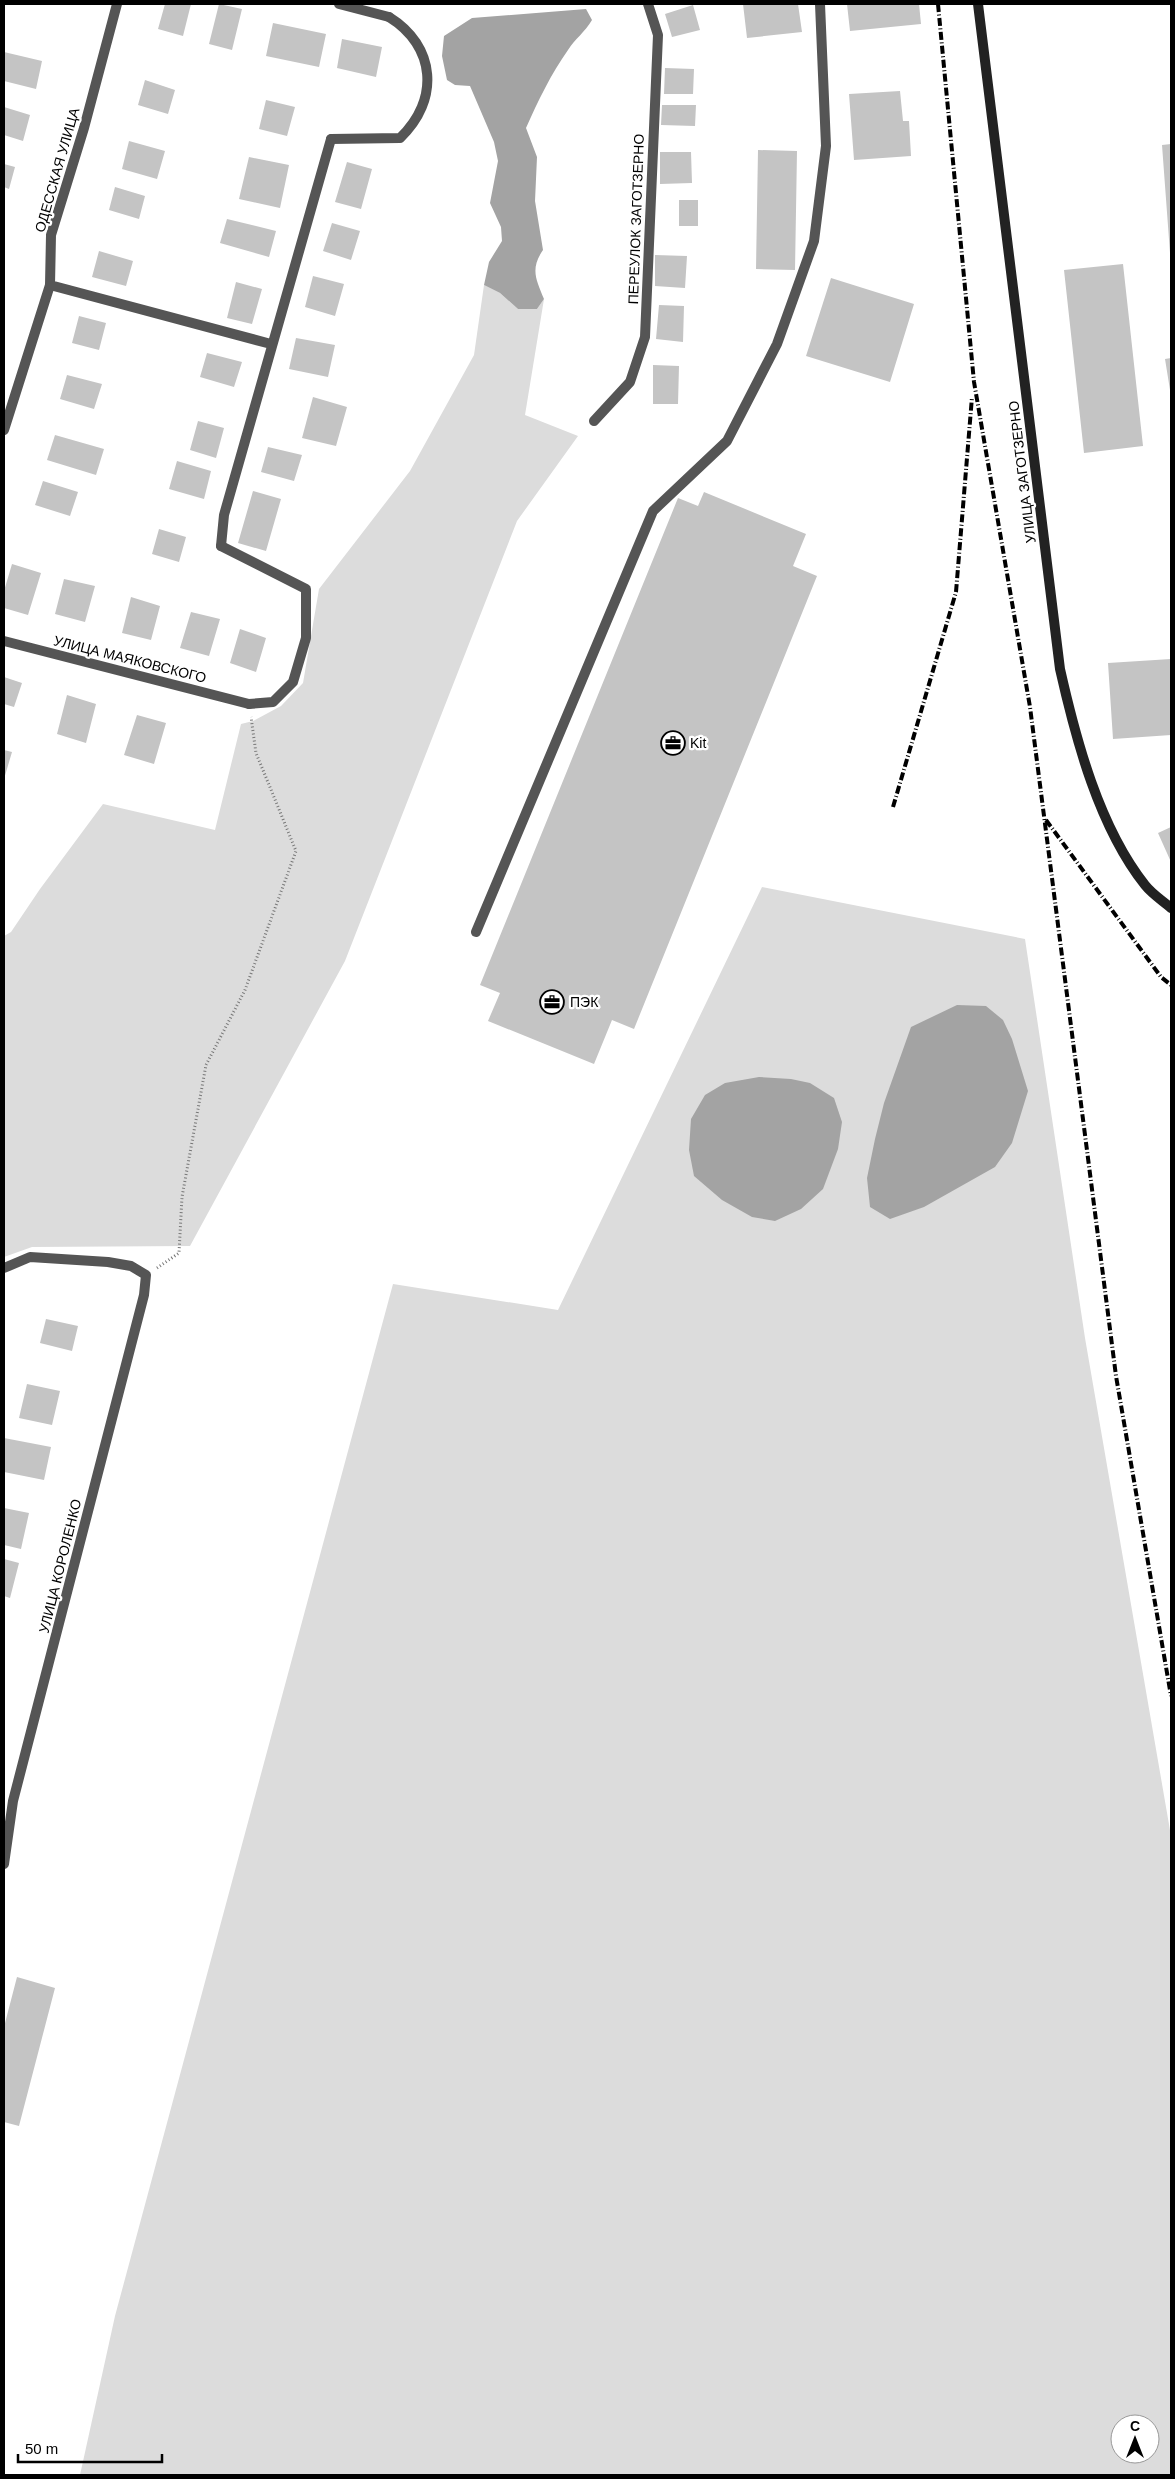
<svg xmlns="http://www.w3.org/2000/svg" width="1175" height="2479" viewBox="0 0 1175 2479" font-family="Arial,sans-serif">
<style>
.green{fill:#dcdcdc;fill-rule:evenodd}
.water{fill:#a3a3a3}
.building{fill:#c4c4c4}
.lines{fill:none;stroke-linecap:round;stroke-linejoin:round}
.path{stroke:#777;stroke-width:3;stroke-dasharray:1 2.5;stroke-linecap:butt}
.lane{stroke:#555;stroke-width:10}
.street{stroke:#555;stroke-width:10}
.secondary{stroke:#222;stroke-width:10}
.rail{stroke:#000;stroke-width:4;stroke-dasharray:8 2.5 1 2.5;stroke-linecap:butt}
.labels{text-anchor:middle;stroke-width:4.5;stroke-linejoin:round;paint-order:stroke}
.street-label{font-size:14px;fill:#000;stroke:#fff}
.poi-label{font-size:14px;fill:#000;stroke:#fff;text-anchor:start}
</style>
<rect width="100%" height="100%" fill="#fff"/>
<path class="green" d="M484,285L500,293L518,309H537L544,299L525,415L578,436L517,521L345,961L190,1246L32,1247L4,1257V936L11,932L40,889L103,804L215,830L241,724L253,721L281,706L303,683L319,589L410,471L474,355Z
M762,887L1025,939L1085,1338L1171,1836V2475H80L115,2316L393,1284L558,1310ZM1120,2424H1150V2454H1120Z"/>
<path class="water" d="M586,9L592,20C585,32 575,39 568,50C551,74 538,101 526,128L537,157L535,201L543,250C530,269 536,279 544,299L537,309H518L500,293L484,285L489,262L502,241L501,227L490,203L498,161L494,142L470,86L455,85L447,80L442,56L444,36L472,18Z
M957,1005L986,1006L1003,1020L1012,1039L1028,1091L1012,1143L995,1167L924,1207L890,1219L870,1207L867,1178L875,1139L884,1103L911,1027Z
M759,1077L791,1079L810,1083L834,1098L842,1122L838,1149L823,1189L801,1209L775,1221L752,1217L722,1200L694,1176L689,1150L691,1119L705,1095L725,1083Z"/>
<path class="building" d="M165,4H191L183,36L158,29Z
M219,4L242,9L232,50L209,44Z
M743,4H798L802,32L747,38Z
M847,4H919L921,24L850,31Z
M693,5L700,30L672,37L665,14Z
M273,23L326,34L319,67L266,56Z
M342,39L382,47L376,77L337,68Z
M4,52L42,61L36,89L4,81Z
M665,68L694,69L693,94H664Z
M145,80L175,90L168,114L138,105Z
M900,91L903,121H909L911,156L854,160L849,94Z
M266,100L295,107L287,136L259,129Z
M662,105H696L695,126L661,125Z
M4,107L30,115L23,141L4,135Z
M129,141L165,151L157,179L122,169Z
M1171,144V253H1170L1162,145Z
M758,150L797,151L795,270L756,269Z
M660,152H691L692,183L660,184Z
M249,157L289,165L280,208L239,199Z
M347,162L372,169L361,209L335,202Z
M4,164L15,167L9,189L4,187Z
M115,187L145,196L139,219L109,210Z
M679,200H698V226H679Z
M227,219L276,231L269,257L220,243Z
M332,223L360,231L351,260L323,251Z
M99,251L133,261L126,286L92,277Z
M655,255L687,256L685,288L655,286Z
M1123,264L1143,446L1084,453L1064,270Z
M313,276L344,284L335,316L305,307Z
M831,278L914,304L890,382L806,356Z
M236,282L262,289L252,324L227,318Z
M659,305L684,306L683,342L656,339Z
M79,316L106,323L99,350L72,343Z
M296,338L335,345L328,377L289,369Z
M207,353L242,362L234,387L200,377Z
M1171,358V390H1170L1165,359Z
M653,365L679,366L678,404H653Z
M67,375L102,384L94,409L60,399Z
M313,397L347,407L336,446L302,438Z
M198,421L224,428L216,458L190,450Z
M55,435L104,449L96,475L47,460Z
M268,447L302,455L294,481L261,472Z
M177,461L211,471L204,499L169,489Z
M43,481L78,492L70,516L35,505Z
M253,491L281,499L266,551L238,543Z
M704,492L806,534L793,566L817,576L634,1029L612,1020L594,1064L488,1021L500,993L480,985L678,498L698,506Z
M159,529L186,537L179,562L152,554Z
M12,564L41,573L28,615L4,608V591Z
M64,579L95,586L85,622L55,614Z
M131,597L160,606L151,640L122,633Z
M191,612L220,619L209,656L180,648Z
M240,629L266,638L256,672L230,663Z
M1171,659V735L1113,739L1108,663Z
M4,677L22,683L14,707L4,704Z
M67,695L96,704L86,743L57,734Z
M137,715L166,723L154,764L124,755Z
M4,750L12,752L4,779Z
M1171,827V862L1158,833Z
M46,1319L78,1326L72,1351L40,1343Z
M27,1384L60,1391L52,1425L19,1418Z
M4,1438L51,1447L44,1480L4,1472Z
M4,1508L29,1513L21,1549L4,1545Z
M4,1559L19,1563L10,1598L4,1596Z
M17,1977L55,1988L19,2126L4,2122V2027Z"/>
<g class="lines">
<path class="path" d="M157,1268L179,1253L182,1197L206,1065L245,990L296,851L256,753L251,717"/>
<path class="lane" d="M331,139L400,138C440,100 436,46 389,17
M221,546L306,589V638L293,682L273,702L249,704
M476,932L653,511L727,441L777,344L814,241L826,146L820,4"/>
<path class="street" d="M339,4L389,17
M50,285L271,344
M594,421L630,382L645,337L658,35L648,4
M4,430L50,285L51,235L84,128L117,4
M221,546L224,515L331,139
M4,641L249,704
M4,1268L30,1257L108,1262L131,1266L146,1275L144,1295L13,1801L4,1864"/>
<path class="secondary" d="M978,4L1060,669C1076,740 1099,827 1145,885C1152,894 1163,901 1171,908"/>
<path class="rail" d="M938,4L974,382L1030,707L1116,1376L1171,1696
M893,807L956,592L972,397
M1046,820L1161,977L1171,985"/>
</g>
<defs>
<g id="office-ring" transform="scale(1.25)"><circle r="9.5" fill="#fff" stroke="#000" stroke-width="1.5"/><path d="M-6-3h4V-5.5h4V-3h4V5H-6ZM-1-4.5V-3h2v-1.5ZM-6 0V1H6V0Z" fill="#000"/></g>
</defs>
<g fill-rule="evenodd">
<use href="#office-ring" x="673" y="743"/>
<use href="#office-ring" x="552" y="1002"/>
</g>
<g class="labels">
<g class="street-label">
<text transform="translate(57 170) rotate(-74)" y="5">ОДЕССКАЯ УЛИЦА</text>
<text transform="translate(636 219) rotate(-88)" y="5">ПЕРЕУЛОК ЗАГОТЗЕРНО</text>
<text transform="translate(1022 472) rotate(-97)" y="5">УЛИЦА ЗАГОТЗЕРНО</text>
<text transform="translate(130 659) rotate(14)" y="5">УЛИЦА МАЯКОВСКОГО</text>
<text transform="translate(60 1566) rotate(-76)" y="5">УЛИЦА КОРОЛЕНКО</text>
</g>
<g class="poi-label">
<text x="690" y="748">Kit</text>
<text x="570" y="1007">ПЭК</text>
</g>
</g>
<rect width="1175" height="2479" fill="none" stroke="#000000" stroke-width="10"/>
<g transform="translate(1135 2439)"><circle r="24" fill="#ffffff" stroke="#999999"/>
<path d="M0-4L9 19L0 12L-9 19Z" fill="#000000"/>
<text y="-8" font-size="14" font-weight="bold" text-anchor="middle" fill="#000000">С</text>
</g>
<path d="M18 2454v8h144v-8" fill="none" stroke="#000000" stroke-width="2.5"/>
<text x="25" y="2454" font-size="15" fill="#000000" stroke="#ffffff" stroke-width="4" paint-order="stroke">50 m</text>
</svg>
